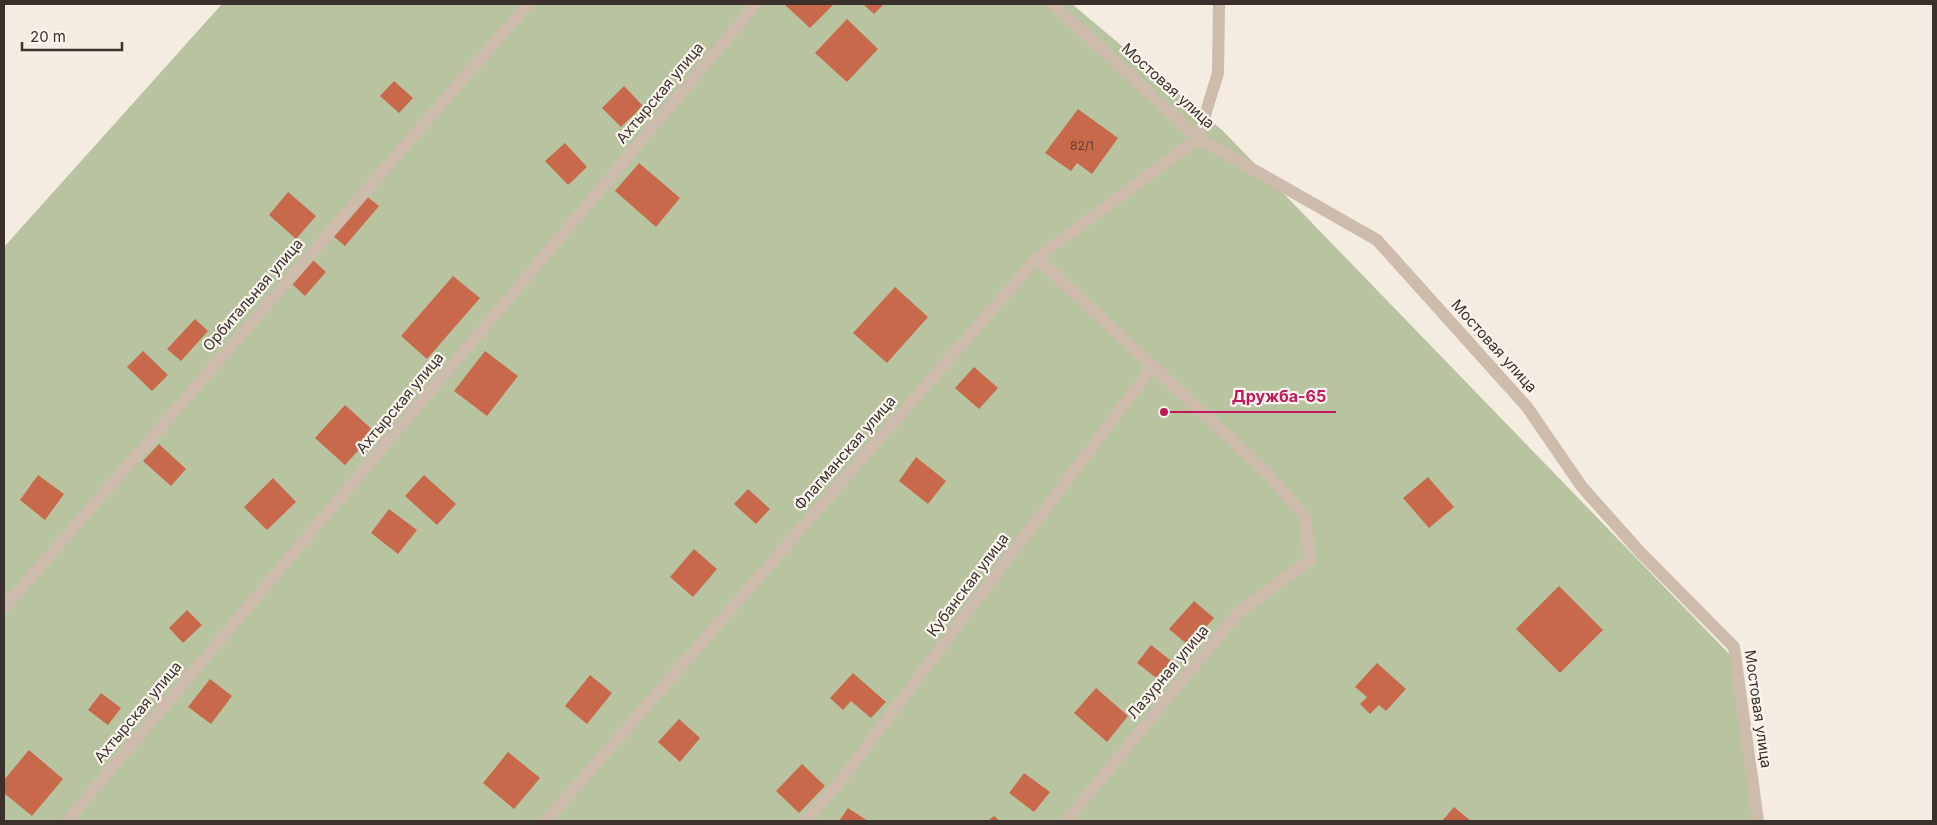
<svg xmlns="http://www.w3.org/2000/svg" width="1937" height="825" viewBox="0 0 1937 825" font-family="Inter,sans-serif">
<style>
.green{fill:#b8c4a0}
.building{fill:#c8694b}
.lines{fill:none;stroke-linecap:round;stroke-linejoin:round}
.lane{stroke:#cdbbac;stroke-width:12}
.labels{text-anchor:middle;stroke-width:4.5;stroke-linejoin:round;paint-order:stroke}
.number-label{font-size:12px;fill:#5e3e33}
.street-label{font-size:15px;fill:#3b302b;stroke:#fbf5ee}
.leader{fill:none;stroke:#c2185b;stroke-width:2}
.callout-dot{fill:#c2185b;stroke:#fbf5ee;stroke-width:2}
.callout-label{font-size:16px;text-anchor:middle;font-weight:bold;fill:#c2185b;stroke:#fbf5ee;stroke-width:4.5;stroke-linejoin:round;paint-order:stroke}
</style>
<rect width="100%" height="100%" fill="#f4ebe1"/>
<path class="green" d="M222,4H1072L1223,131L1737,662L1756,821H4V247Z"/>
<path class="building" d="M784,4H834L810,28Z
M863,4H884L874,14Z
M847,19L878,49L847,82L815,53Z
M394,81L413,98L399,113L380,96Z
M624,86L643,106L621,127L602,108Z
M1078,109L1118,138L1092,174L1077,163L1071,171L1045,153Z
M565,143L587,167L568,185L545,161Z
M639,163L680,198L656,227L615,191Z
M288,192L316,216L296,239L269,215Z
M366,196L379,206L345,246L333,236Z
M313,260L326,272L305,296L292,284Z
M453,276L480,298L427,359L401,336Z
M895,287L928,317L887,363L853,333Z
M195,319L208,331L181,361L167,349Z
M143,351L168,375L152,391L127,367Z
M485,351L518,376L487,416L454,391Z
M974,367L998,388L979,409L955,388Z
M345,405L375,432L345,465L315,438Z
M159,444L186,469L171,486L143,461Z
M916,457L946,481L928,504L899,481Z
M38,475L64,494L45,520L20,500Z
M424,475L456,504L437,525L405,496Z
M1428,477L1454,507L1429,528L1403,498Z
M273,478L296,502L267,530L244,507Z
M748,489L770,509L756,524L734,504Z
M389,509L417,530L398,554L371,533Z
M694,549L717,569L693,597L670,577Z
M1559,586L1603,630L1560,673L1516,629Z
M1194,601L1214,618L1189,646L1169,629Z
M187,610L202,625L183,643L169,628Z
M1151,645L1174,663L1159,680L1137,663Z
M1377,663L1406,689L1386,711L1379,705L1370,714L1360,704L1367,697L1355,687Z
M853,673L886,702L871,718L851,701L843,710L830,698Z
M590,675L612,693L587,724L565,706Z
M210,679L232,696L211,724L188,707Z
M1096,688L1128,716L1107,742L1074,713Z
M101,693L121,708L108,725L88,710Z
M679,719L700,738L680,762L658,742Z
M29,750L63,779L32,816L4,793V780Z
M508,752L540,778L514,809L483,783Z
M802,764L825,786L799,813L776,791Z
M1024,773L1050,792L1034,812L1009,793Z
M1454,807L1471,821H1442Z
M848,808L868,821H839Z
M994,816L1000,821H988Z"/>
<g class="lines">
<path class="lane" d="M1053,4L1198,138L1377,240L1527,407L1582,487L1640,552L1734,647L1758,821
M1037,258L1265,471L1305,516L1310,560L1237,614L1066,821
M4,608L528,4
M67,821L499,310L756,4
M546,821L1037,258L1198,138L1218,73L1219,4
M806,821L842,779L1153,366"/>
</g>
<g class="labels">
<g class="number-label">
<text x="1082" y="150">82/1</text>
</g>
<g class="street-label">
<text transform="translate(1168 86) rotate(42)" y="5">Мостовая улица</text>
<text transform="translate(660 93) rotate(-50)" y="5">Ахтырская улица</text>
<text transform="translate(253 295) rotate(-49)" y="5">Орбитальная улица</text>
<text transform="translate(1494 346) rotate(48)" y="5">Мостовая улица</text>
<text transform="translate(400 403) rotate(-50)" y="5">Ахтырская улица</text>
<text transform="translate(845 453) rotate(-49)" y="5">Флагманская улица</text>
<text transform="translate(968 585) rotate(-53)" y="5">Кубанская улица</text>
<text transform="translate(1168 672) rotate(-50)" y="5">Лазурная улица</text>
<text transform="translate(1758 709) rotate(82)" y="5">Мостовая улица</text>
<text transform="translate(138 712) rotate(-50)" y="5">Ахтырская улица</text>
</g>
</g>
<path class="leader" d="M1164 412L1222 412H1336"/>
<circle class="callout-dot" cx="1164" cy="412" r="5"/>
<g class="callout-label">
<text x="1279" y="402">Дружба-65</text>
</g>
<rect width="1937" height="825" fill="none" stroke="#3b302b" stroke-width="10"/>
<path d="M22 42v8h100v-8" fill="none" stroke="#3b302b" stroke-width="2.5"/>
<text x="30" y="42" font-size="15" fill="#3b302b" stroke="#fbf5ee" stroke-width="4" paint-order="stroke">20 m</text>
</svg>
